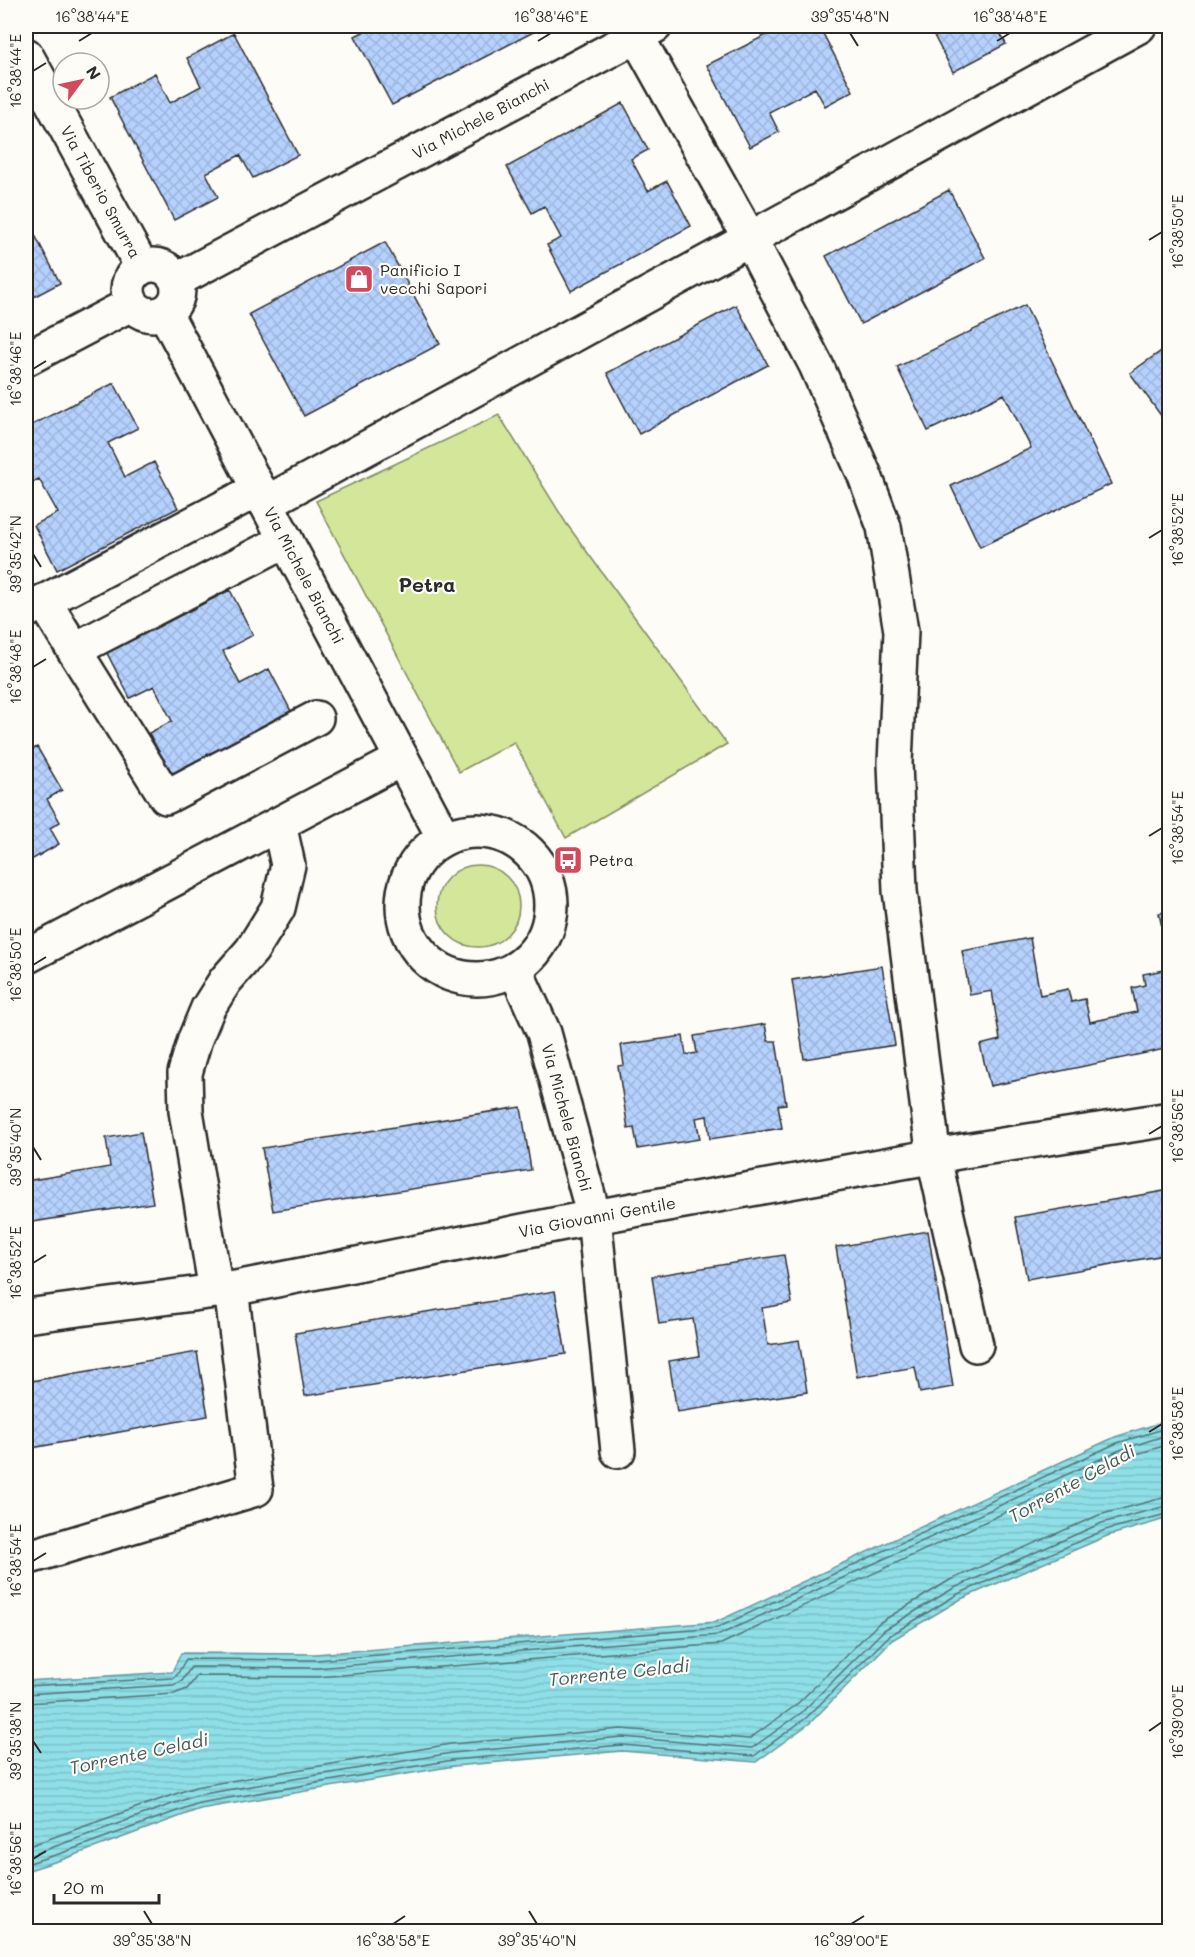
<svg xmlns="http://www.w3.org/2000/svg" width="1195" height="1957" viewBox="0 0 1195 1957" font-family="Mali,sans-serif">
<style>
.grass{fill:#d3e69a;stroke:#7f8862;stroke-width:1.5}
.water{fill:url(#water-rules);stroke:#66979c;stroke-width:1.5}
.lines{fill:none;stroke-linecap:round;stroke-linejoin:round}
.shore{stroke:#537376;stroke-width:1.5}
.building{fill:url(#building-cross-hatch);stroke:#2b2b2b;stroke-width:1.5}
.minor-casing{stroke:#2b2b2b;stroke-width:38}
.minor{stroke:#fdfcf7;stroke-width:33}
.ticks{fill:none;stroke:#2b2b2b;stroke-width:2}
.labels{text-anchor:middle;stroke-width:4.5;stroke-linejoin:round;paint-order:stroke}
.street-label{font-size:16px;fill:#2b2b2b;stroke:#fdfcf7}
.poi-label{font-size:16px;fill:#2b2b2b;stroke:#fdfcf7;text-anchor:start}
.water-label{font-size:18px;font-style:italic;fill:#44585a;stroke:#fdfcf7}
.quarter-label{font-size:20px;font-weight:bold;fill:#2b2b2b;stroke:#fdfcf7}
.neatline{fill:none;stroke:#2b2b2b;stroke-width:2}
.ticks-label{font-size:15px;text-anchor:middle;fill:#2b2b2b}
</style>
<defs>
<pattern id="water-rules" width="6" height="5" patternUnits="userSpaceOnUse" patternTransform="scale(1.5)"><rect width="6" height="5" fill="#8edfe7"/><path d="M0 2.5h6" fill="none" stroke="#7bc0c6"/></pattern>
<pattern id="building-cross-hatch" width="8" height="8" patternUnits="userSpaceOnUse" patternTransform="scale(1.5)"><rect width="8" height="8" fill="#b5d1fe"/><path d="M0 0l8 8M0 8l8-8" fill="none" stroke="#9cb4da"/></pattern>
</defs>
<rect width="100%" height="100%" fill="#fdfcf7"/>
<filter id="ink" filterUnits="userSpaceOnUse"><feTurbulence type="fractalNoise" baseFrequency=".0167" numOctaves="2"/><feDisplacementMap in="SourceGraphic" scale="12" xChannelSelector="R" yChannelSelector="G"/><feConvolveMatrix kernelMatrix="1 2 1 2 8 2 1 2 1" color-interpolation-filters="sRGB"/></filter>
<g filter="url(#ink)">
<path class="grass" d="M499,415L566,523L727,744L566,838L514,742L459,772L316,501Z
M437 906a41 41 0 1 1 82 0a41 41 0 1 1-82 0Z"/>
<path class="water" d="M1169,1420V1518L1107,1536L961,1599L892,1640L810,1723L756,1762L622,1751L454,1766L200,1809L64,1859L26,1871V1681L172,1672L181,1653L315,1654L716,1622L1115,1437Z"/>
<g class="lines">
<path class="shore" d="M26,1686L173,1678L177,1675L186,1659L316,1660L717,1628L1117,1443L1170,1427
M26,1694L174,1685L182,1681L191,1667L316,1668L719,1635L1120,1450L1170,1434
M26,1703L174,1694L187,1689L197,1676L317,1677L721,1644L1123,1458L1170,1444
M26,1847L195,1787L451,1744L621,1729L749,1739L795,1706L879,1623L950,1580L1099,1515L1170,1496
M26,1857L197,1795L452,1753L622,1737L752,1748L801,1713L884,1630L954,1588L1102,1523L1170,1505
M26,1864L62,1853L199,1803L453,1760L622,1745L754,1756L806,1718L889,1636L958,1594L1105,1530L1170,1513"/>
</g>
<path class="building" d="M374,26H545L392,105L355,36Z
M784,26H819L853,91L825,106L815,88L769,112L779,132L750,147L707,65Z
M929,26H996L1006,44L953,72Z
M234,33L298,155L253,178L240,155L206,173L218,197L174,220L110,97L155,73L170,103L201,86L187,58Z
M623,103L648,150L631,159L648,191L667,181L691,226L571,291L547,245L561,238L544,206L532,213L507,167Z
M949,190L985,258L861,324L826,256Z
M26,218L60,283L26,301Z
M385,242L440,344L304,416L249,314Z
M736,305L768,365L639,434L607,373Z
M1025,305L1111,484L980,547L951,486L1031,448L1004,394L928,431L897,367Z
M1170,345V428L1130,373Z
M114,383L138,428L108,443L125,477L154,462L178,508L57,570L34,525L58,513L39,479L26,486V428Z
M230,590L253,635L223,651L240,684L269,669L293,715L172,778L149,733L172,721L154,686L130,698L107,653Z
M37,747L62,790L47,799L60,822L50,828L59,844L26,863V753Z
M1170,911V965L1159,913Z
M1030,938L1040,995L1068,989L1071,1002L1085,999L1090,1022L1137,1012L1132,988L1145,985L1143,974L1170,969V1048L990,1086L980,1045L1000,1040L992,991L970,995L962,951Z
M882,966L895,1045L804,1059L792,980Z
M765,1024L768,1041H776L786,1104L778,1105L782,1128L710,1139L707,1116L696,1118L700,1139L638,1149L634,1128L628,1129L618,1066L624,1065L621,1045L683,1036L686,1055L697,1053L694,1036Z
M521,1107L531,1170L273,1211L262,1148Z
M141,1132L153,1203L26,1223V1181L110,1167L106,1138Z
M1170,1190V1254L1027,1279L1015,1217Z
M928,1231L953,1387L920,1393L915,1367L857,1377L836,1247Z
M784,1255L792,1303L762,1308L768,1345L799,1340L807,1392L677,1412L669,1361L699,1356L693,1319L659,1324L652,1276Z
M555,1291L566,1354L305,1396L295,1333Z
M197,1352L208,1416L26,1449V1382Z"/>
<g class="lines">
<g class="minor-casing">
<g id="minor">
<path d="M631,26L750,239L816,365L865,476L884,527L901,631L895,763L900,891L934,1158L976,1345"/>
<path id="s1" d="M26,55L142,267"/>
<circle cx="153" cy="290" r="25"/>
<path id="s2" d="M177,280L655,26"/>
<path id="s3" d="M165,313L444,838"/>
<path d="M26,359L131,304"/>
<path d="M266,503L1139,26"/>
<path d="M44,601L74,650L286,540"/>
<path d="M26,611L259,489"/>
<path d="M74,650L166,797L316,718"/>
<circle cx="477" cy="905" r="74"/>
<path d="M26,957L402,759"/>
<path id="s4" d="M515,969L544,1033L594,1217L618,1451"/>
<path d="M216,1291L186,1111L185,1073L195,1039L208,1008L225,981L252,950L278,908L288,865L279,824"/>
<path id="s5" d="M26,1316L231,1289L594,1217L964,1151L1170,1119"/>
<path d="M26,1558L256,1489L231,1289"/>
</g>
</g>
<use href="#minor" class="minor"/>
</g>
</g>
<path class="ticks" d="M850,33L858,46M79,41L92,33M538,41L551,33M997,41L1010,33M33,71L46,63M1149,240L1162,232M33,369L46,361M1149,538L1162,530M33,554L41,567M33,667L46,659M1149,836L1162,828M33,965L46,957M1149,1134L1162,1126M33,1147L41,1160M33,1263L46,1255M1149,1432L1162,1424M33,1561L46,1553M1149,1731L1162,1722M33,1741L41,1753M33,1859L46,1851M144,1911L152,1924M529,1911L537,1924M393,1924L405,1916M851,1924L864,1916"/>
<defs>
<g id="shop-square" transform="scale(1.5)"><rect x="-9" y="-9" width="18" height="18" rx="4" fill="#d1495b" stroke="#fdfcf7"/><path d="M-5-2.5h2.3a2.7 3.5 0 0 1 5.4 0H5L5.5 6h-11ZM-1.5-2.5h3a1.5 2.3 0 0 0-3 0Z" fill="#fff"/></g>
<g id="bus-square" transform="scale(1.5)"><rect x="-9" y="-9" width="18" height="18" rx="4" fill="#d1495b" stroke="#fdfcf7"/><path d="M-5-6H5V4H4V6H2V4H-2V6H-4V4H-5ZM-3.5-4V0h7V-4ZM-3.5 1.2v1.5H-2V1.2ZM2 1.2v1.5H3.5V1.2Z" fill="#fff"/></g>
</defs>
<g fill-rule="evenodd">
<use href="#shop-square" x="359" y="279"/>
<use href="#bus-square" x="568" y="860"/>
</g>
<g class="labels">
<g class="street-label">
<text dy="6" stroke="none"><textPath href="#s2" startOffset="344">Via Michele Bianchi</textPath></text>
<text dy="6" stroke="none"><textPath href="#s1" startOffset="156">Via Tiberio Smurra</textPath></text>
<text dy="6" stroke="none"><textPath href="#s3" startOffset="297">Via Michele Bianchi</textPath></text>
<text dy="6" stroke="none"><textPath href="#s4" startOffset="158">Via Michele Bianchi</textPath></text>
<text dy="6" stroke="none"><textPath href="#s5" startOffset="580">Via Giovanni Gentile</textPath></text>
</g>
<g class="poi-label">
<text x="380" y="276">Panificio I<tspan x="380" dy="18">vecchi Sapori</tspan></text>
<text x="589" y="866">Petra</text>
</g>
<g class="water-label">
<text transform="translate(1072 1484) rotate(-29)" y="6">Torrente Celadi</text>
<text transform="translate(619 1673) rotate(-6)" y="6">Torrente Celadi</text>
<text transform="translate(139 1754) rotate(-12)" y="6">Torrente Celadi</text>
</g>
<g class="quarter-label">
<text x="427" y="592">Petra</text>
</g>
</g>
<rect width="1195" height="1957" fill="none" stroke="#fdfcf7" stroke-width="66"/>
<g transform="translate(81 81) rotate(57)"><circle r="28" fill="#fdfcf7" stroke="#a9a8a5" stroke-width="1.5"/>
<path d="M0-4.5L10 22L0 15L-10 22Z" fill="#d1495b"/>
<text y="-9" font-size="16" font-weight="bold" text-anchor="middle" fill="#2b2b2b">N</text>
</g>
<path d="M54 1894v9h105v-9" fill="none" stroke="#2b2b2b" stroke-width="3"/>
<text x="63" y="1894" font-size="18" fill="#2b2b2b" stroke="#fdfcf7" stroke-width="4.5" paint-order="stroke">20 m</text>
<rect x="33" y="33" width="1129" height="1891" class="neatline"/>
<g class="ticks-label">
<text x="92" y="22">16°38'44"E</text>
<text x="551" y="22">16°38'46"E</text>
<text x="850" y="22">39°35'48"N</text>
<text x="1010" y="22">16°38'48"E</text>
<text transform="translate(16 71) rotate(-90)" y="5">16°38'44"E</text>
<text transform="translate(1178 232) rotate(-90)" y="5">16°38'50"E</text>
<text transform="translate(16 369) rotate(-90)" y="5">16°38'46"E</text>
<text transform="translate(1178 530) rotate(-90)" y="5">16°38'52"E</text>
<text transform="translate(16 554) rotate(-90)" y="5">39°35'42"N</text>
<text transform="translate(16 667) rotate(-90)" y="5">16°38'48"E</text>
<text transform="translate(1178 828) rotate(-90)" y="5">16°38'54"E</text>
<text transform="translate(16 965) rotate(-90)" y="5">16°38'50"E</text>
<text transform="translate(1178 1126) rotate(-90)" y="5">16°38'56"E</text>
<text transform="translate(16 1147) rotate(-90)" y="5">39°35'40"N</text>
<text transform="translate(16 1263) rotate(-90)" y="5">16°38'52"E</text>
<text transform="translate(1178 1424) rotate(-90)" y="5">16°38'58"E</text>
<text transform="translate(16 1561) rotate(-90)" y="5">16°38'54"E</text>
<text transform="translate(1178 1722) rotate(-90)" y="5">16°39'00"E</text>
<text transform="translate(16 1741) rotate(-90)" y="5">39°35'38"N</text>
<text transform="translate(16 1859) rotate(-90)" y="5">16°38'56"E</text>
<text x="152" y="1946">39°35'38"N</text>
<text x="393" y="1946">16°38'58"E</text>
<text x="537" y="1946">39°35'40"N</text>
<text x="851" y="1946">16°39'00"E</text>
</g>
</svg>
